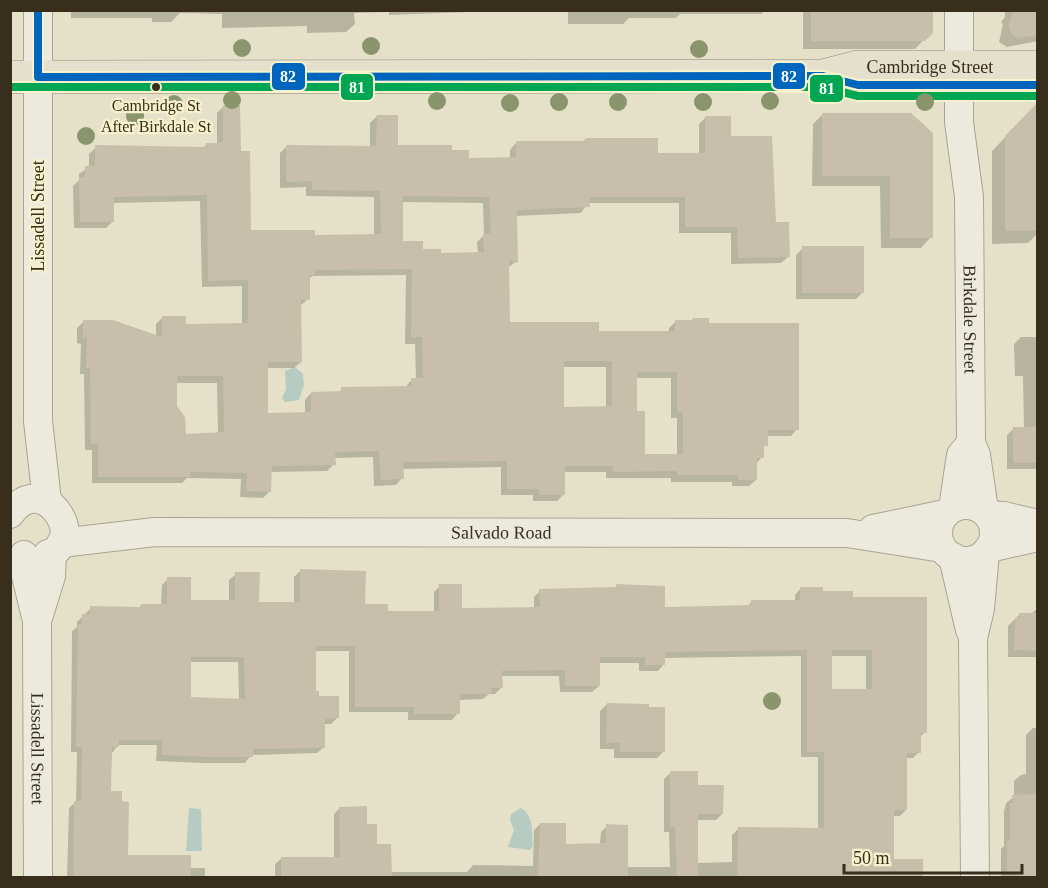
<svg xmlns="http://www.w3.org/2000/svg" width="1048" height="888" viewBox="0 0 1048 888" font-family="Georgia,serif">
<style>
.water{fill:#b6cbc1}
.shadow{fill:#0003;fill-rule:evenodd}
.building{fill:#c8bfaa;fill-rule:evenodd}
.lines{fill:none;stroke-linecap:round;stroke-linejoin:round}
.minor-casing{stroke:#a9a493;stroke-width:30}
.primary-casing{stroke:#8f8a7a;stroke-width:34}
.minor{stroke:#eceadc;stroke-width:28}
.primary{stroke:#e4e0cc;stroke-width:33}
.bus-1-casing{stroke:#f7f2ce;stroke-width:12}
.bus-2-casing{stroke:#f7f2ce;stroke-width:12}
.bus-1{stroke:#0065bd;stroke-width:8}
.bus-2{stroke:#00a651;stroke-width:8}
.tree{fill:#8a946d}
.bus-dot{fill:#372e1b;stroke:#f7f2ce;stroke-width:2}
.labels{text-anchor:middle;stroke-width:4.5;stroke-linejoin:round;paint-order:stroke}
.bus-label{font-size:16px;fill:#372e1b;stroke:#f7f2ce}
.street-label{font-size:18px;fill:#372e1b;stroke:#f7f2ce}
.line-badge{stroke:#f7f2ce;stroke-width:2}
.badge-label{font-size:16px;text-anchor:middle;font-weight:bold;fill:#fff}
</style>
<rect width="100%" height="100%" fill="#e5e1c9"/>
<path class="water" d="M295,367L303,374L304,385L299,400L285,402L282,398L286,389L285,371Z
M189,808L201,809L202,851H186Z
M521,808C534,816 532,832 533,846L530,850L508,847L514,830L510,820L511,814Z"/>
<path class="shadow" d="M71,10H521L389,15V12L354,13L355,24L346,32L307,33V26L222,28V14L180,13L171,22H152V18H71Z
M568,10H765L761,14H680L676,18H629L623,24H568Z
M803,10H931V32L915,49H803Z
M1005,10H1038V41L1007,47L999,42L1003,24L1001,22L1005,17Z
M224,106L239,152L249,232L314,236H374V197L306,196V187L280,188V153L287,146L370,147V123L377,116L396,146L450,151L467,159L510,158V150L516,143L657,154H699V124L705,118L730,138L775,223L788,257L781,263L731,264V233H679V203H588L581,213L515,216L516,262L507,268L509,323L598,333H669V328L675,322L708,325L797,429L791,436H766L762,457L756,464V480L749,486H732V482H671V478H606V472H563V495L557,501H533V495H501V467L402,469V478L396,485L374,486L373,457L334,458V464L327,471L270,472V491L263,498L240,497L241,479L187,478L182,483H92V450H85L84,374H80L81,344L77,343V328L84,321L156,337V324L162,318L184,325H242V286L202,287L200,201L113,203V221L106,228H74L73,186L79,180V174L89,167V154L96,147L202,149L206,145H217V113ZM401,202L483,203L484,235L477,242L478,254L440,255L402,243ZM406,275L405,344H415L416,379H412L405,388L342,389L338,393H311L305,400V413L267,414V368H294L301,362L300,306L308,299V280L312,276ZM563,367H606V408H563ZM636,378H671V418H677V455H644L636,412ZM175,383H217L218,434L184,435L175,406Z
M823,114L910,115L931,237L921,248H881L880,186H812L813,124Z
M1027,115H1038V233L1028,243L992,244V151Z
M803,248L863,292L856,299H796V255Z
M1021,337H1038V469H1007V435L1014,428H1024L1023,376H1015L1014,344Z
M301,570L364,605L387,612H434V592L440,586L460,610L534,609V597L540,591L614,589L617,585L664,609L747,607L752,601H795V595L801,588L851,599L925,732L919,738V752L913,758H906V810L900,816H892V860L922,878H275V864L282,858L334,859V814L340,808L366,825L390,872H467L473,865L533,866L534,830L540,824L565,846L600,844L601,832L607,826L626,867H670L669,832H664V779L670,773L697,786L722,814L716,820H696V863L732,862V835L738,829L818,830V757H801V656L664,658V664L658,671H639V663H599V686L592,692H560L559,676H501V688L495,694H489L483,699L459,700L458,713L452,720H408V712H349V651H314V693L337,718L331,724H324V747L317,753L251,755L245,763H202L156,761L157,745H118L112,753L109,793L126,856L189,868H205V878H67L69,808L76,802L77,752H71L72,631L77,627V622L91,608L138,609L141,605L161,606L162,585L168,579L189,602H229V580L236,574L258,604L294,603V577ZM831,656H866V690H831ZM190,662H238L239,700L189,698Z
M1038,608V657H1008V626L1020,614H1031Z
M607,704L664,751L657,758H614V749H600V711Z
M1033,728H1038V878H1001V849L1004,846V812L1006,803L1014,797V781L1021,775L1026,774V735Z"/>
<path class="building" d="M811,10H933V33L925,41H811Z
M1014,10H1038V35L1017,38L1012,35L1008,25Z
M1038,102V231H1005V136Z
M223,105H240L241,151H250L251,230H315V235L381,234L380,191L312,190V181L286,182V145L376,146L377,115H398V145H452V150H469V158L516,157V141H583L586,138H658V153H705V116H731V136H772L776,222H789L790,257L738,258L737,227H685V197H589L590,207L517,210L518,263L509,260L510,322H599V331H675V320H692L693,318H709V323H799V430H768V446H764V458H757V480H738V475H677V471L613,472V466H565V495H539V489H507V461L403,462L404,479L381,480L379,451L335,452L336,465L272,466L271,492L246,491L247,473L190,472V477H98V444H91L90,368H86L87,337H83V320H113L162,337V316H186V324L248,323V280L208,281L207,195L114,197V222H80L79,177H85V166H95V145L206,147V143H223ZM403,196L489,197L491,233L483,234L484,252L441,253V249H423V241H403ZM412,269L411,337H422L423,378H411V386L341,387V391L311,392V412L268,413V362H302L301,300H310V275H315V270ZM564,361H612V406L564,407ZM637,372H677V412H683V454H645V411H637ZM177,376H223L224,432L186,434L185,417L177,406Z
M822,113H911L933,133V238H890V176H822Z
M802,246H864V293H802Z
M1013,427H1038V463H1013Z
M300,569L366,571L365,604H388V611H439V584H462V608L540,607L539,589L616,587V584L665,586V607L751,605V600H800V587H823V591H853V597H927V733H921V753H907V810H894V859H923V878H737L738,827L824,828V752H807V650L665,652V665H645V657H600V686H565V670L502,671L503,688H491V694H460V714H414V707H355V646H316V691H319V696H339V718L325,719V748L253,749V757H209L162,755V740H119V747H112L111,791H122V801L129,802L128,855H191V878H73L74,801H81L82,747H76L78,624H82V614H90V606L141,607V604H167V577H191V600H235V572H260L259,602H300ZM832,650H872V689H832ZM191,657H244L245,699L191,697Z
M1019,613H1038V651L1014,650L1015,618H1019Z
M607,703L649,704V707H665V752H620V743H606Z
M670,771H698V785H724L723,814H698V878H677L675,827H670Z
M1038,794V878L1007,874V841H1010V803H1013L1012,795Z
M367,806V824H377V844H391L392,878H281V857H340L339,807Z
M540,823H566V844L606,843V824L628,825V878H538Z"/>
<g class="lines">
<g class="minor-casing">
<g id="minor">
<path d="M38,10V421L47,501"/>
<path id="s1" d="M959,10V122L969,197L971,443"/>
<circle cx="966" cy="533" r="28"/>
<path d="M953,508L961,455L971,443L976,455L984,510"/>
<path d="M10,514C43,467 90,542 48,554"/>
<path d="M988,515L1004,516L1038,524"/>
<path d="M873,529L945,514"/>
<path id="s2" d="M61,543L155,532L847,533L942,548"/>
<path d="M989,548L1038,537"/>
<path id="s3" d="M24,555L26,576L37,621L38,878"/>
<path d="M953,557L970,630"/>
<path d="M37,621L51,576L52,553"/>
<path d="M975,878L973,638L980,609L985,553"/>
</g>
</g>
<g class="primary-casing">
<g id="primary">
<path id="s4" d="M10,77L823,76L858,67H1038"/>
</g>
</g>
<use href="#minor" class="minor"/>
<use href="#primary" class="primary"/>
<g class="bus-1-casing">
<path id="bus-1" d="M38,10V77
M38,77L823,76L858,85H1038"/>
</g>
<g class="bus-2-casing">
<path id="bus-2" d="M10,87H822L858,96H1038"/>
</g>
<use href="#bus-1" class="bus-1"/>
<use href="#bus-2" class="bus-2"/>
</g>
<g class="tree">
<circle cx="371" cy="46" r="9"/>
<circle cx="242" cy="48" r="9"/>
<circle cx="699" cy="49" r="9"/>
<circle cx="232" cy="100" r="9"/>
<circle cx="437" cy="101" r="9"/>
<circle cx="770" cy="101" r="9"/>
<circle cx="559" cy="102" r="9"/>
<circle cx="618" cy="102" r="9"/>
<circle cx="703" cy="102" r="9"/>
<circle cx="925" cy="102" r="9"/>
<circle cx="510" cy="103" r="9"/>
<circle cx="174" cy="104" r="9"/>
<circle cx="135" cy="116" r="9"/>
<circle cx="86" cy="136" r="9"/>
<circle cx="772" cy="701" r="9"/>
</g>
<circle class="bus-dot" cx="156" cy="87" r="5"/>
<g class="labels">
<g class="bus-label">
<text x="156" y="111">Cambridge St<tspan x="156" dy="21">After Birkdale St</tspan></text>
</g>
<g class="street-label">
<text dy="6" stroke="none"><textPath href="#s4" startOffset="921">Cambridge Street</textPath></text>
<text transform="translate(38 216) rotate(-90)" y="6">Lissadell Street</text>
<text dy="6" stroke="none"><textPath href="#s1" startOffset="310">Birkdale Street</textPath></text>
<text dy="6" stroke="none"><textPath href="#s2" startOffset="441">Salvado Road</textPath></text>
<text dy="6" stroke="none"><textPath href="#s3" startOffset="195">Lissadell Street</textPath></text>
</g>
</g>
<g class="line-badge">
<rect x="772" y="62" width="34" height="28" rx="6" fill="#0065bd"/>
<rect x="271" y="62" width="35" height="29" rx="6" fill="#0065bd"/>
<rect x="340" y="73" width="34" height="28" rx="6" fill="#00a651"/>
<rect x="809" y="74" width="35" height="29" rx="6" fill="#00a651"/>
</g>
<g class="badge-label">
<text x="789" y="82">82</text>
<text x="288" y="82">82</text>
<text x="357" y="93">81</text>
<text x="827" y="94">81</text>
</g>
<rect width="1048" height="888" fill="none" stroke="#372e1b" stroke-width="24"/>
<path d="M844 864v9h178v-9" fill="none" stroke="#372e1b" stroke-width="3"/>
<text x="853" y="864" font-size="18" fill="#372e1b" stroke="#f7f2ce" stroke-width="4.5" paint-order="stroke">50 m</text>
</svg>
